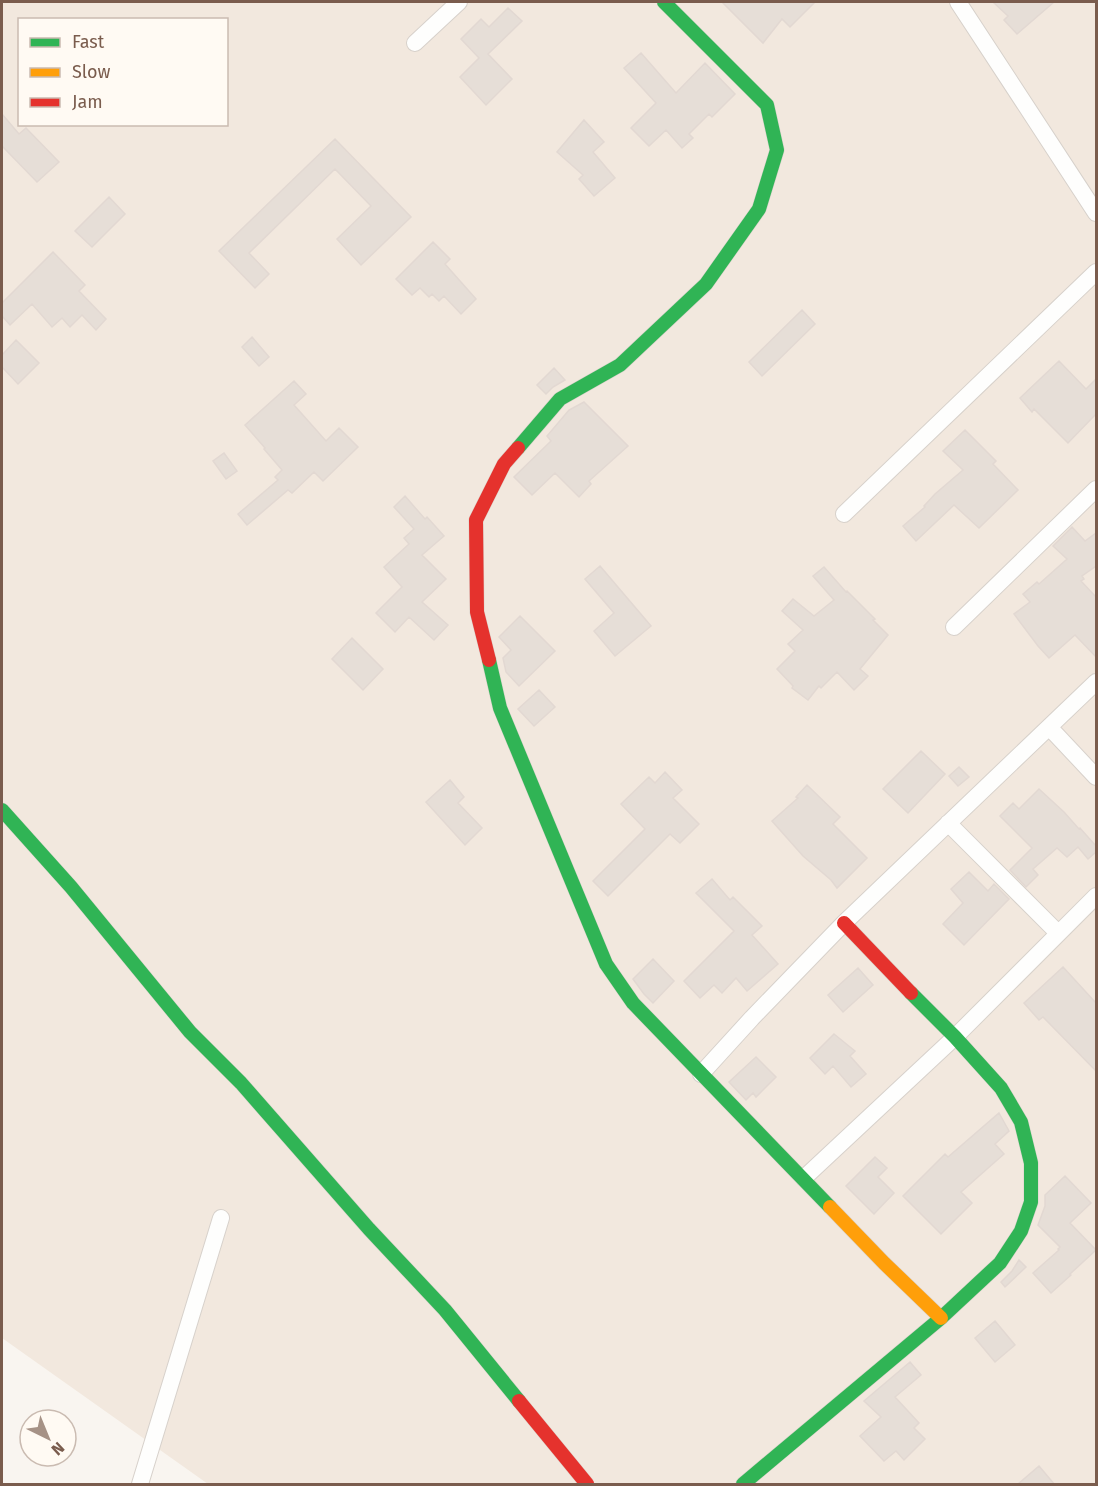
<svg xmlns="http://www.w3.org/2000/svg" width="1098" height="1486" viewBox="0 0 1098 1486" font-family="'Fira Sans',sans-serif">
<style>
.residential{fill:#f2e8de;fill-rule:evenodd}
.building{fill:#e6ded7;stroke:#e2d8d2;stroke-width:1.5}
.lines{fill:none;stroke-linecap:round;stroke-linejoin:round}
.street-casing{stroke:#d7d1cb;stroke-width:18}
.fast-casing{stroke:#d9d2cb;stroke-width:15}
.slow-casing{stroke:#d9d2cb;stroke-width:15}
.jam-casing{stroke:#d9d2cb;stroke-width:15}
.street{stroke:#fefefd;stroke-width:16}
.fast{stroke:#30b455;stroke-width:14}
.slow{stroke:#ff9f0a;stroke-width:14}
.jam{stroke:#e5322d;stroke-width:14}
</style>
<rect width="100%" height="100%" fill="#f9f5f0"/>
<path class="residential" d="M2,2H1096V1484H208L2,1338ZM20,20H226V124H20Z"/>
<path class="building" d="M722,2H815L790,27L782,19L763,43Z
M993,2H1054L1017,34L1004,20L1008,16Z
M508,8L522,21L488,54L512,79L486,105L460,77L479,58L461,39L481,19L489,27Z
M641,53L676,93L705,63L735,94L712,117L709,114L689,134L693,138L682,148L666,130L649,146L631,128L656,103L624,68Z
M2,114L19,134L26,128L59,162L37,182L2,146Z
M584,120L604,142L593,152L615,178L594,196L579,179L583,175L557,152Z
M335,139L411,217L361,265L337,239L371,206L335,169L249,253L269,274L255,288L219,251Z
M109,197L125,214L92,247L75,231Z
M433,242L450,259L445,264L476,299L461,314L444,296L439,301L432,294L429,297L420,288L412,295L396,279Z
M53,252L85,285L79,291L106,319L96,330L82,315L70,327L62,318L52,327L32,304L10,325L2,316V303Z
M802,310L815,324L762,376L749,362Z
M252,337L269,357L259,366L242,347Z
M16,340L39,363L18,384L2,367V355Z
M1059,361L1086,389L1096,379V414L1068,443L1034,409L1032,412L1020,398Z
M554,368L565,380L553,387L546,394L537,385Z
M294,381L306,394L294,405L326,441L339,428L358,447L323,481L314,472L292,493L288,490L247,525L238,514L278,480L275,477L282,470L264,449L265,448L245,425Z
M584,402L628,446L589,481L591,484L579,497L555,473L532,495L514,477L551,441L547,436L569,410Z
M965,430L996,461L993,464L1018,490L979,528L954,505L916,541L903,526L925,507L924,506L935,494L963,470L943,451Z
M224,453L237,471L226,479L213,461Z
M405,496L425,519L427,517L444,536L422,555L446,579L422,602L448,625L434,640L409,617L395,632L376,613L402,587L384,567L409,544L404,538L414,529L394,507Z
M1072,527L1085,541L1096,533V566L1082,576L1084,579L1081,581L1096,597V657L1075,635L1049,658L1038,646L1014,614L1030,602L1023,594L1037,582L1039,584L1067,559L1053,546Z
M600,566L651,626L615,656L594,631L614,613L585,579Z
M824,567L846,592L847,591L875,619L873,620L888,635L860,669L868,676L854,690L837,672L821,688L819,686L808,700L792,688L793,686L777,669L795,651L788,644L803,630L782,611L793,599L814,616L834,600L813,576Z
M520,616L555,651L519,686L506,672L503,658L511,650L499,637Z
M352,638L383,669L363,690L332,659Z
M539,690L555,707L534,726L518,709Z
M921,751L945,774L908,813L883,789Z
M959,767L969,777L958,786L949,776Z
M665,772L682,790L673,798L699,824L680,843L670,834L608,896L593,881L645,829L621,804L649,777L655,783Z
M450,780L464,797L458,803L482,828L465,845L426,802Z
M807,785L840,817L833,824L867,858L837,888L831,880L803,856L772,821L798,798L796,797Z
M1039,789L1064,812L1079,829L1080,828L1096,846V852L1088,859L1078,847L1067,857L1057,848L1033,869L1038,875L1026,887L1010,870L1032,848L1000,816L1013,803L1019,809Z
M969,872L988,891L994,884L1009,899L964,945L943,924L963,903L951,889Z
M712,879L730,900L733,897L762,926L752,935L778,964L747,991L736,978L722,993L714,985L700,998L684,981L734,931L696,893Z
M653,959L674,981L653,1003L644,994L633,979Z
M1063,967L1096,1003V1071L1043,1017L1039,1020L1024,1003Z
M858,968L873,985L843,1012L828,995Z
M834,1034L855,1051L850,1056L866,1074L851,1087L833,1066L825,1074L810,1058Z
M756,1057L776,1077L756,1097L753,1093L746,1100L729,1082Z
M999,1113L1009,1131L995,1144L1004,1154L961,1192L972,1203L941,1234L903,1196L945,1154L948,1157Z
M875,1157L887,1168L878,1177L894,1193L874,1214L846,1186Z
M1065,1176L1091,1203L1070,1223L1096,1250L1070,1274L1071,1275L1051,1293L1033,1273L1059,1250L1058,1249L1060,1247L1038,1225L1045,1206V1195Z
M1019,1260L1026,1267L1005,1287L1001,1282L1012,1271Z
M995,1321L1015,1345L995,1362L975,1338Z
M910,1362L921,1375L895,1397L919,1423L914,1428L925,1439L904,1460L896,1451L884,1461L860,1436L881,1417L864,1401Z
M1039,1466L1055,1485H1017Z"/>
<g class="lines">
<g class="street-casing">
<path id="street" d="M958,2L1096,213
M415,43L459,2
M844,514L1096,272
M954,627L1096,489
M1049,727L1096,777
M948,823L1058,933
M701,1074L752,1018L844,923L1096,682
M804,1178L955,1037L1096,896
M140,1484L221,1218"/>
</g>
<g class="fast-casing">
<path id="fast" d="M518,448L560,399L620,365L706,284L759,209L777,150L767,105L664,2
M489,660L500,708L606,964L633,1003L830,1207
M2,810L71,887L190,1032L241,1083L369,1229L445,1310L519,1401
M743,1484L941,1318L1000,1263L1021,1231L1031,1202V1163L1021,1122L1001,1088L955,1037L911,993"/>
</g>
<g class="slow-casing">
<path id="slow" d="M830,1207L884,1263L941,1318"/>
</g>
<g class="jam-casing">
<path id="jam" d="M489,660L477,612L476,520L504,464L518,448
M844,923L911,993
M519,1401L587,1484"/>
</g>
<use href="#street" class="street"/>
<use href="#fast" class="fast"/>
<use href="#slow" class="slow"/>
<use href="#jam" class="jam"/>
</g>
<rect width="1098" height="1486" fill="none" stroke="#7a5c4d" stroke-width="6"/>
<rect x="18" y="18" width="210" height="108" fill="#fffaf3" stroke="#cabbb1" stroke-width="1.5"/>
<rect x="30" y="38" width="30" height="9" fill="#30b455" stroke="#cabbb1" stroke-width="1.5"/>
<text x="72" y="48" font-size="18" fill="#7a5c4d">Fast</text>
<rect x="30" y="68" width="30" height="9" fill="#ff9f0a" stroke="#cabbb1" stroke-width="1.5"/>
<text x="72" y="78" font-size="18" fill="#7a5c4d">Slow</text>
<rect x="30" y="98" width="30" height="9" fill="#e5322d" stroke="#cabbb1" stroke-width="1.5"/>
<text x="72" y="108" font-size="18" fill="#7a5c4d">Jam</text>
<g transform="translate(48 1438) rotate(137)"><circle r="28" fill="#fffaf3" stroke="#cabbb1" stroke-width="1.5"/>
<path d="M0-4.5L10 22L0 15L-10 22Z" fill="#a69286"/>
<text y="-9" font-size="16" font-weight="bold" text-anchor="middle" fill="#7a5c4d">N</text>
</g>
</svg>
